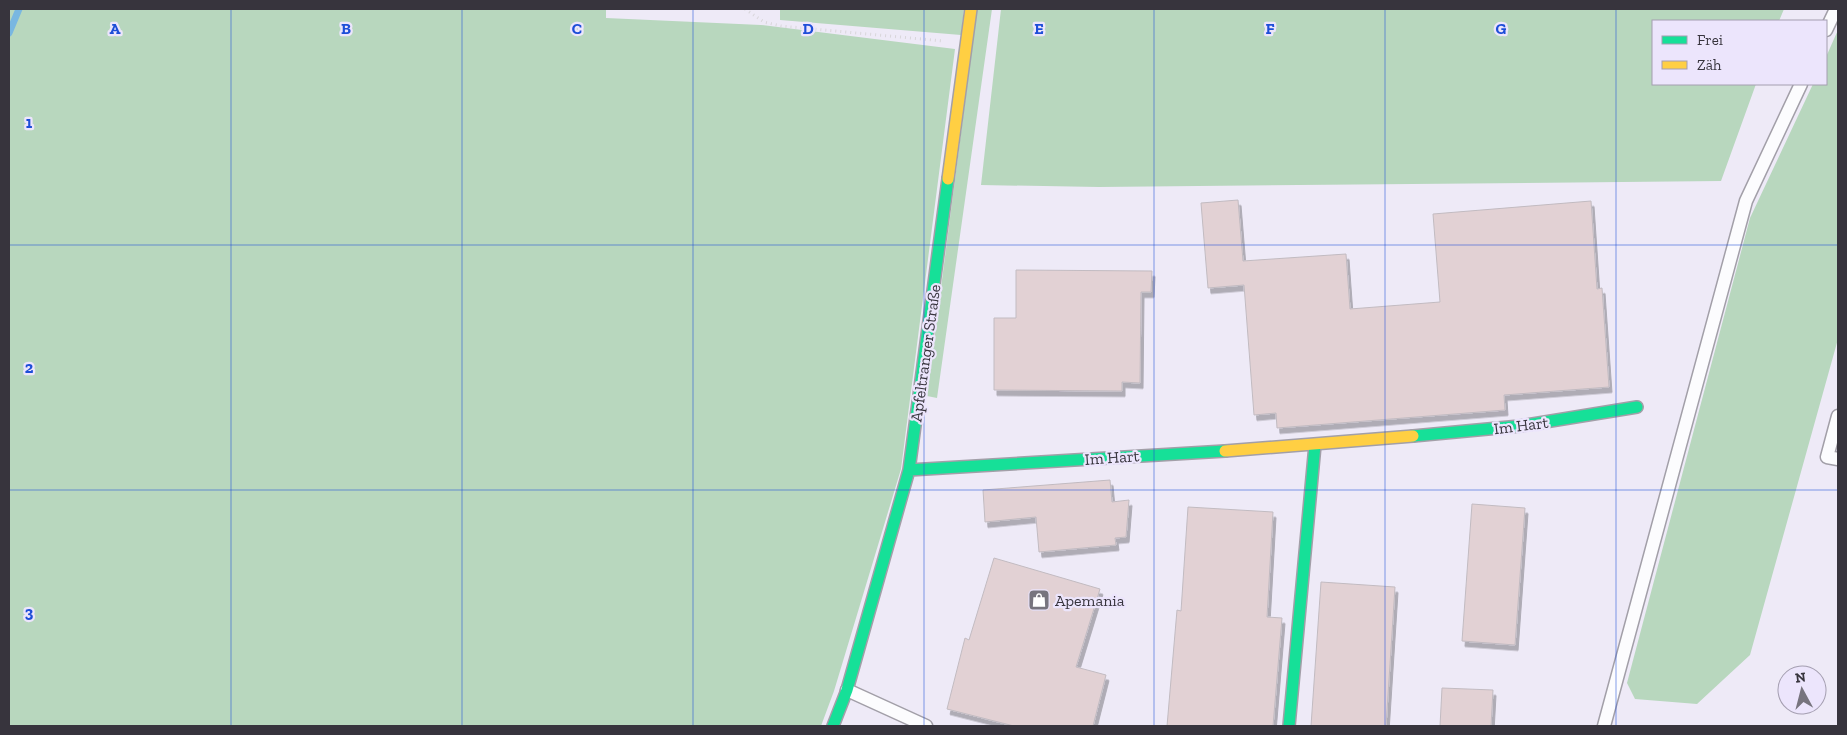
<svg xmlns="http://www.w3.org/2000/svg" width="1847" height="735" viewBox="0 0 1847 735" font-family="'Zilla Slab',serif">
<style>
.green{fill:#b8d7be}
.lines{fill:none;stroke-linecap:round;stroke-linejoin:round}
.stream{stroke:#79b7e1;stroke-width:7}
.building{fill:#e2d1d4;stroke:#c2bbc1;filter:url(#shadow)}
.lane-casing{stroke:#a29fa8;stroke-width:15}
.fast-casing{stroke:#a29fa8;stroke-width:14}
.slow-casing{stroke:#a29fa8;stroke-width:14}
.path{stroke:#d8d6da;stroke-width:3;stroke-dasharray:1 4;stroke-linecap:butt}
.lane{stroke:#fcfcfe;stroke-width:12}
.fast{stroke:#16e098;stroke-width:11}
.slow{stroke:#ffcf43;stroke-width:11}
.grid{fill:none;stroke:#1d4ed8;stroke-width:1;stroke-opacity:0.55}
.labels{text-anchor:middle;stroke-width:4.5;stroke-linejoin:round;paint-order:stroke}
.street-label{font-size:16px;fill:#37343d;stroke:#ece5fc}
.poi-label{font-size:16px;fill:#37343d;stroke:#ece5fc;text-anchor:start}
.grid-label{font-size:16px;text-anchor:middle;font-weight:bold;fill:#1d4ed8;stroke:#ece5fc;stroke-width:4.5;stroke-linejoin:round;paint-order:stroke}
</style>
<defs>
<filter id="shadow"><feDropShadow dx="3" dy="5.5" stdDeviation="0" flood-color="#0004"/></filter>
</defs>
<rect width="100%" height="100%" fill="#eeeaf7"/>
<path class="green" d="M9,9H606V18L761,25L955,49L901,469L834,691L821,726H9Z
M780,9H964L961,35L780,20Z
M977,9H992L937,398L927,396Z
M1001,9H1784L1779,21H1653V84H1756L1721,181L1099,187L981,185Z
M1838,30V339L1750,655L1697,704L1635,699L1627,683L1750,218L1813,84H1826V57Z"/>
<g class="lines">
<path class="stream" d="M9,33L19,9"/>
</g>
<path class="building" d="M1238,200L1243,261L1346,254L1350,309L1440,302L1433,214L1591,201L1597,289L1602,288L1609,387L1504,395L1505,410L1277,428L1276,413L1254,415L1244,285L1208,288L1201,203Z
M1016,270L1152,271L1151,292H1141L1140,383L1122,382V391L994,390V318H1016Z
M1110,480L1112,502L1129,500L1126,537L1115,538L1116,545L1039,552L1036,517L985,522L983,490Z
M1472,504L1525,508L1515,645L1462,641Z
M1188,507L1273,512L1267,617L1282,618L1273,726H1167L1177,610L1181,611Z
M994,558L1100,589L1076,667L1106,675L1093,726H1014L947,709L965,638L969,640Z
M1321,582L1395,587L1386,726H1311Z
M1442,688L1493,690L1491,726H1440Z"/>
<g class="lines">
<g class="lane-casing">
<path id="lane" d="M1826,30L1836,9
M1838,416L1827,457L1838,459
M847,690L926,726
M1604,726L1746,201L1801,84"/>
</g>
<g class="fast-casing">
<path id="fast" d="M1413,436L1520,426L1637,407
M909,470L1225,451
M833,726L847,690L909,470L948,179
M1289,726L1315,445"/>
</g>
<g class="slow-casing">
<path id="slow" d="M948,179L971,9
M1225,451L1413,436"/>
</g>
<path class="path" d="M745,9L764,22L781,26L943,41"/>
<use href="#lane" class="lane"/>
<use href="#fast" class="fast"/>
<use href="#slow" class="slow"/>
</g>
<path class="grid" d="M231,9V726M462,9V726M693,9V726M924,9V726M1154,9V726M1385,9V726M1616,9V726M9,245H1838M9,490H1838"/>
<defs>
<g id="shop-square" transform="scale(1.125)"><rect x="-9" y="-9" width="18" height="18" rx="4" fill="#77747e" stroke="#ece5fc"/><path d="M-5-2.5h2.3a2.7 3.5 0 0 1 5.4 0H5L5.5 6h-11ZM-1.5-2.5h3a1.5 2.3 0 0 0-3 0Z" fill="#fff"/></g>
</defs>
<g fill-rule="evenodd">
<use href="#shop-square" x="1039" y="600"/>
</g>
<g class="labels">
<g class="street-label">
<text transform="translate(925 353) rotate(-82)" y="6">Apfeltranger Straße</text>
<text transform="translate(1521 425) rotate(-7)" y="6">Im Hart</text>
<text transform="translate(1112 457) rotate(-4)" y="6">Im Hart</text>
</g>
<g class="poi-label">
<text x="1055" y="606">Apemania</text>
</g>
</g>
<g class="grid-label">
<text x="115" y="34">A</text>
<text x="346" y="34">B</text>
<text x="577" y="34">C</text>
<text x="808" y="34">D</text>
<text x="1039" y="34">E</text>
<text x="1270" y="34">F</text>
<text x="1501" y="34">G</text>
<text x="29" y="128">1</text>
<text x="29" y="373">2</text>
<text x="29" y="618">3</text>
</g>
<rect width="1847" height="735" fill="none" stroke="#37343d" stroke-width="20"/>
<rect x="1652" y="20" width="175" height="65" fill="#ece5fc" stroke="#a49eb0"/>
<rect x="1662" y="36" width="25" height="8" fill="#16e098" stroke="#a49eb0"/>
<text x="1697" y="45" font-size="15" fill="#37343d">Frei</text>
<rect x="1662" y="61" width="25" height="8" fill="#ffcf43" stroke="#a49eb0"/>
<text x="1697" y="70" font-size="15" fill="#37343d">Zäh</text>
<g transform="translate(1802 690) rotate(353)"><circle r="24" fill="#ece5fc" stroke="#a49eb0"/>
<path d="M0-4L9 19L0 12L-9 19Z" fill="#77747e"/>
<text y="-8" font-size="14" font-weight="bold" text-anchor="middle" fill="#37343d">N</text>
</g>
</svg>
